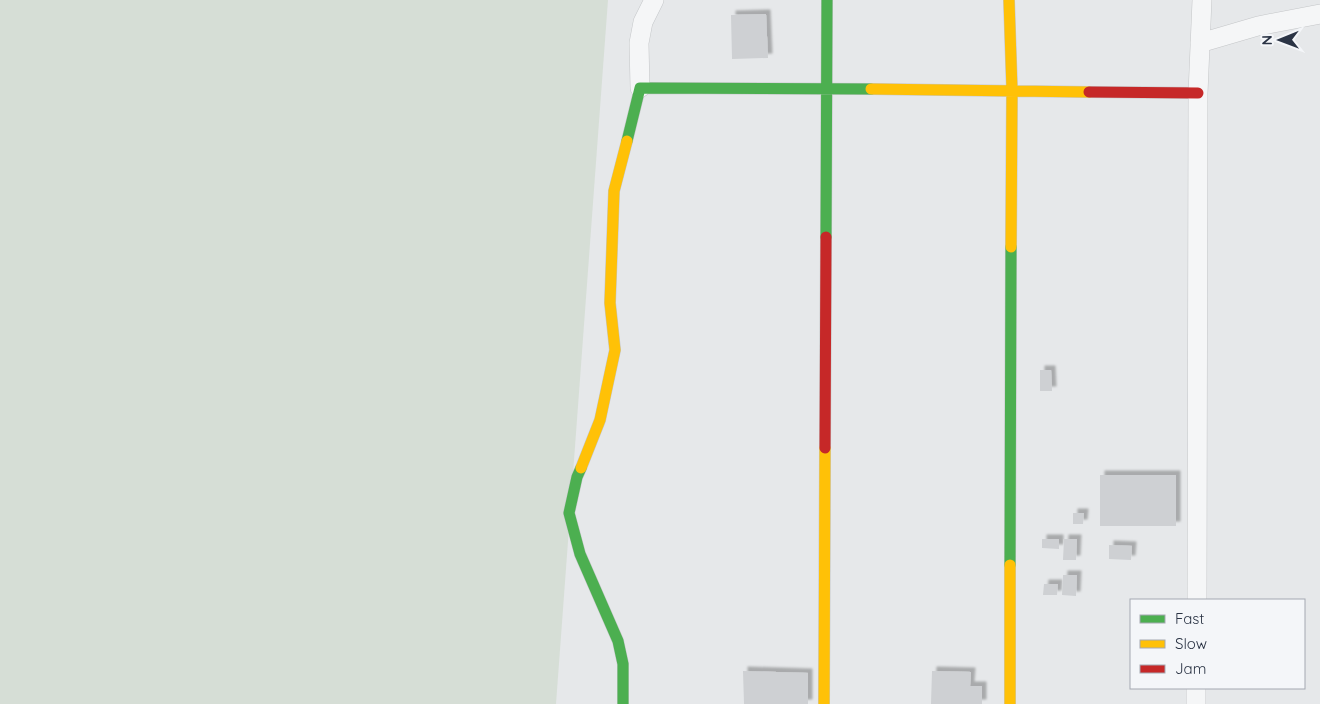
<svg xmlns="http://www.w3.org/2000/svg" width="1320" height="704" viewBox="0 0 1320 704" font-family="Quicksand,sans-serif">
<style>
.green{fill:#d6ded6}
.building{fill:#ced0d3;filter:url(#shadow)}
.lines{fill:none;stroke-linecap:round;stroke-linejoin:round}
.street-casing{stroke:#c4c6c8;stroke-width:20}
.fast-casing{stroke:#c4c6c8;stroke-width:12}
.slow-casing{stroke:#c4c6c8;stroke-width:12}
.jam-casing{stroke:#c4c6c8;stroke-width:12}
.street{stroke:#f5f6f7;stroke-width:19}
.fast{stroke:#4caf50;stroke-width:11}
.slow{stroke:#ffc107;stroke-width:11}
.jam{stroke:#c62828;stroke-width:11}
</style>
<defs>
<filter id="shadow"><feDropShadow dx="4.5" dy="-4.5" stdDeviation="1" flood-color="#0004"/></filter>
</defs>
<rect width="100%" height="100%" fill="#e6e8ea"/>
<path class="green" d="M0,0H608L556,704H0Z"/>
<path class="building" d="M766,14L768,58L732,59L731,15Z
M1040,370H1051L1052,391H1040Z
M1100,475H1176V526H1100Z
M1073,513H1084L1083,524H1073Z
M1042,539H1059V549L1042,548Z
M1064,539H1077L1076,560H1063Z
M1109,545L1132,546L1131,560L1109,559Z
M1063,575H1077L1076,596L1062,595Z
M1044,584H1058L1057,595H1043Z
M743,671L808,673V704H744Z
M932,671L971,672L970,686H982V704H931Z"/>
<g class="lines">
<g class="street-casing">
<path id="street" d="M1200,43L1258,26L1320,14
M640,88L639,43L643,22L654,0
M1197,600L1198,93L1202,0
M1196,704V688"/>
</g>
<g class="fast-casing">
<path id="fast" d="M627,141L640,88L871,89
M826,237L827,0
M581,468L577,477L569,513L580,554L618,641L623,664V704
M1010,565L1011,247"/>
</g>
<g class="slow-casing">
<path id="slow" d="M1009,0L1012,90L1011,247
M871,89L1089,92
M581,468L600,420L615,350L610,303L614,191L627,141
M824,704L825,448
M1010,704V565"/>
</g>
<g class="jam-casing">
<path id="jam" d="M1089,92L1198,93
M825,448L826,237"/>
</g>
<use href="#street" class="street"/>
<use href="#fast" class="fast"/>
<use href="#slow" class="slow"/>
<use href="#jam" class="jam"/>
</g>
<rect x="1130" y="599" width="175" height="90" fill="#f4f6f9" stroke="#a4a8b1"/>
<rect x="1140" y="615" width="25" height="8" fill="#4caf50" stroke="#a4a8b1"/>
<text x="1175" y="624" font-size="15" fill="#2b3445">Fast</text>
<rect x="1140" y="640" width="25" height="8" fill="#ffc107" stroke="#a4a8b1"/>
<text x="1175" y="649" font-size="15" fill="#2b3445">Slow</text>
<rect x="1140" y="665" width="25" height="8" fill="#c62828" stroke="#a4a8b1"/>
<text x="1175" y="674" font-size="15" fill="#2b3445">Jam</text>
<g transform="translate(1280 40) rotate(269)" stroke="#f4f6f9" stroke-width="4" paint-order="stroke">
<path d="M0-4L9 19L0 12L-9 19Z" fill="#2b3445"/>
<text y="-8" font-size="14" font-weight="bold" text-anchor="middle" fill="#2b3445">N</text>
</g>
</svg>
